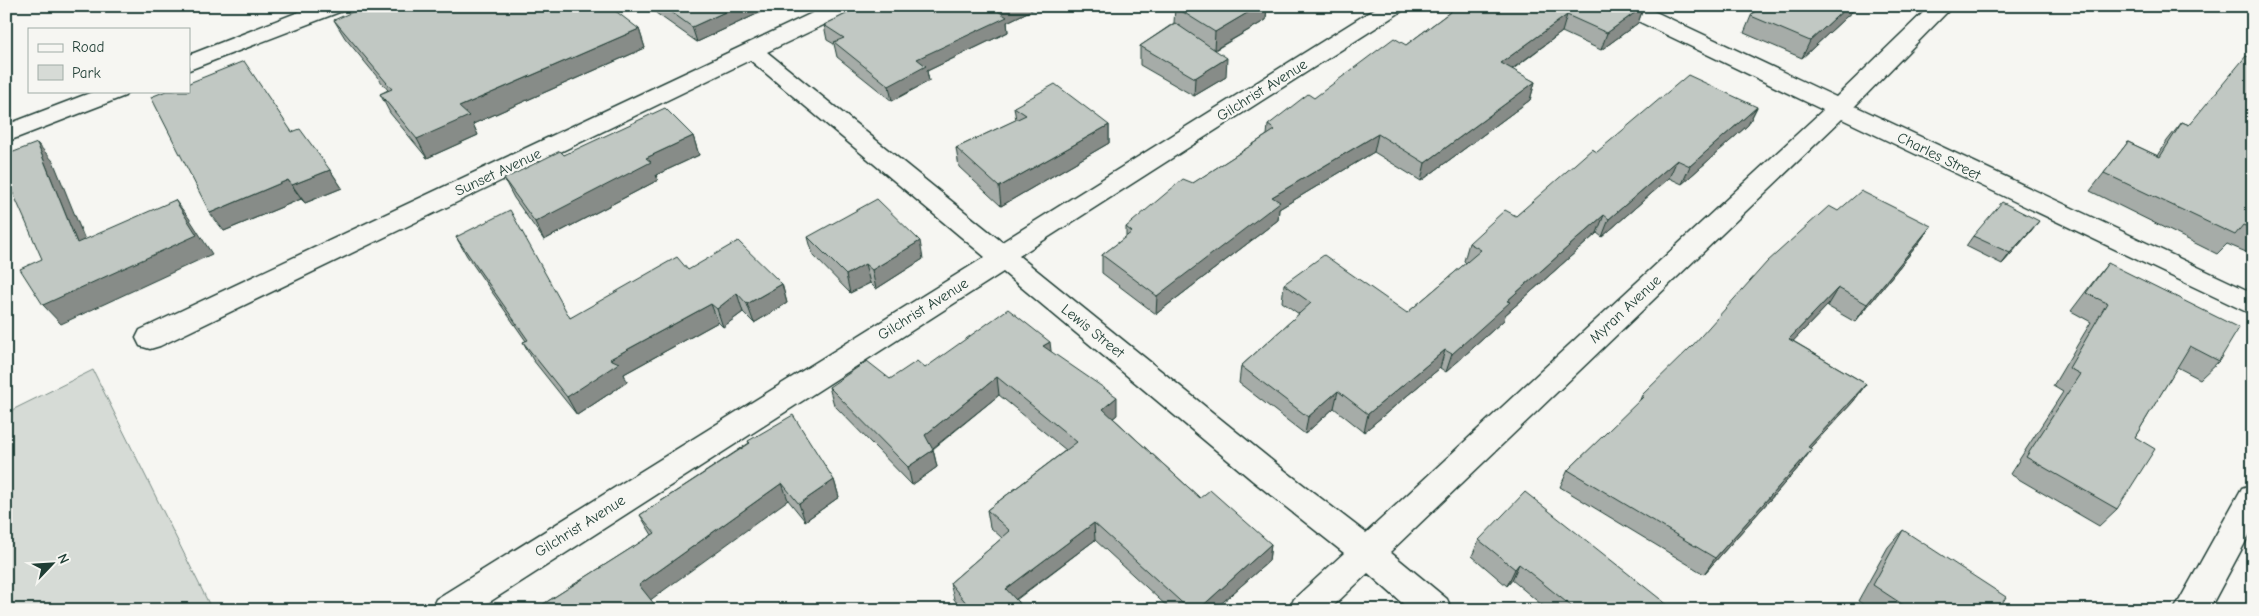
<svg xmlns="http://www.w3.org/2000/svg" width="2259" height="616" viewBox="0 0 2259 616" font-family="'Comic Neue',sans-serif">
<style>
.green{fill:#d6dbd6;stroke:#7a8c85}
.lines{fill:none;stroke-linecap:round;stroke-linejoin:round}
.minor-casing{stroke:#1f3d34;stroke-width:3}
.minor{fill:#f6f6f2;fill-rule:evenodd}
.wall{fill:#a6aca8;stroke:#1f3d34}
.shaded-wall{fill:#878c88;stroke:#1f3d34}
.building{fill:#c1c8c3;stroke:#1f3d34}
.labels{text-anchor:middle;stroke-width:4.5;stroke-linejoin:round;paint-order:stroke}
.street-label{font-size:15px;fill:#1f3d34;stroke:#f6f6f2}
</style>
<rect width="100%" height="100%" fill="#f6f6f2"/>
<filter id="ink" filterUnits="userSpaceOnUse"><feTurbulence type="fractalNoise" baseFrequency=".02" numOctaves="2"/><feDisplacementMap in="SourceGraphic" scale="10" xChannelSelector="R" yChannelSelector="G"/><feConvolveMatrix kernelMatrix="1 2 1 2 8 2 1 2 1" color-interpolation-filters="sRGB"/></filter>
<g filter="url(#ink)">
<path class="green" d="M93,370L212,610H6V413Z"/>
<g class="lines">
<g class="minor-casing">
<path id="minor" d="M314,6H345L342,11L189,70V55Z
M827,6H856L853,11L767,52L1002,242L1379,6H1405L1402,11L1019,256L1275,463L1366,533L1823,110L1617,11L1614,6H1643L1836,97L1930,6H1953L1855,106L2253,293V315L1842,119L1390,552L1447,599L1452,610H1410L1368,573L1329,610H1289L1294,599L1344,553L1253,481L1003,272L477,610H431L436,599L985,257L750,60L160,346L150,349L140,346L136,338L140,330Z
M95,91H128L125,96L6,142V125Z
M2253,484V528L2209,610H2174L2242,488Z"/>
</g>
<use href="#minor" class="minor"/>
</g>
<path class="wall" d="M654,6H774L697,42L656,13Z
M862,6H1040L1007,22L1008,32L927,71L929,81L892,101L837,57L834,44L827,40L824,25Z
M1177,6H1267L1266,20L1215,50L1226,77L1194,96L1140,65V46L1174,23L1175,7Z
M1458,6H1644L1638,23L1601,50L1562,32L1512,70L1535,82L1530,100L1421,181L1374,152L1279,209L1278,220L1156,314L1102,273V255L1126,237V227L1267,135L1268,125L1406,45Z
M1648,6H1661L1656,10Z
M1759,6H1858L1802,58L1744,33L1751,16Z
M334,20L639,29L645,48L473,124L478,135L427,158L390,113L380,94L388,90L345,38Z
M2253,58V255L2227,244L2217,254L2090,191L2128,142L2158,156L2167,141L2182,122L2189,125Z
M1014,107L1109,125V143L1001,206L959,167L956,148L1016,120Z
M1757,107L1748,125L1682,184L1669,178L1602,237L1597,233L1505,315L1504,320L1446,372L1440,368L1364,432L1334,408L1305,434L1239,383L1241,366L1299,314L1282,302L1284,284L1407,313L1466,263L1464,261L1469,243L1516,216L1597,152Z
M292,132L330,170L342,188L305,203L301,199L224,231Z
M693,136L699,155L656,175L658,180L544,240L514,198L504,179L564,155Z
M1931,226L1918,244L1855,322L1827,306L1793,341L1866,384L1853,402L1810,448L1799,467L1704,574L1560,487L1568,470L1639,402L1642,395Z
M2031,231L2002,264L1966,246L1973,236Z
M456,237L570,318L688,270L782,284L787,303L754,323L743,312L723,327L718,322L624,374L627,382L577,415L533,360L523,342L526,341L467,256Z
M808,237L923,259L876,289L870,283L850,293L813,255Z
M2108,263L2219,361L2200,379L2177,367L2135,437L2117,509L2099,526L2010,474L2063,392L2053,386L2091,322L2071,311L2093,282Z
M1051,352L1117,415L1113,418L1200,498L1271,544L1269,561L1214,610H1171L1095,540L1016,600L1025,610H962L954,599L950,583L1002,538L990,527L987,510L1066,450L999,395L933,449L937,467L912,485L834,405L829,387L890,379L925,368Z
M748,441L834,480L839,497L805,521L788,500L534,610L652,535L640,515L749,443Z
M1903,530L1998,610H1871L1858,601L1888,547Z
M1479,540L1674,610H1548L1512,580L1507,586L1472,556Z"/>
<path class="shaded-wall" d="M738,6H774L697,42L692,27Z
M1009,6H1040L1007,22L1008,32L927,71L929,81L892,101L889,86L917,59L998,11Z
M1259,6H1267L1266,20L1214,50L1215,32Z
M1644,6L1638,23L1601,50L1607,33Z
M1848,6H1858L1802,58L1810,41Z
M1567,15L1562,32L1496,81L1501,63Z
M639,29L645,48L473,124L478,135L427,158L417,139L459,107Z
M1227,58L1226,77L1194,96L1195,78Z
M1535,82L1530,100L1421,181L1425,163Z
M1757,107L1748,125L1682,184L1690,166Z
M1109,125V143L1001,206L999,187Z
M1378,134L1374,152L1279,209L1278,220L1156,314L1157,296L1272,197Z
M693,136L699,155L656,175L658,180L544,240L535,222L646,158Z
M37,143L53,161L94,262L77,243Z
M1677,160L1669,178L1602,237L1609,219Z
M330,170L342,188L305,203L292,185Z
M288,180L301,199L224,231L210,213Z
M175,200L189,218L212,254L61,324L43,305Z
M1604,215L1597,233L1505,315L1504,320L1446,372L1452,354L1507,301Z
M2039,221L2031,231L2002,264L2010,253Z
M1931,226L1918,244L1855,322L1867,304Z
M920,241L923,259L876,289L872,270Z
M865,264L870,283L850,293L846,275Z
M782,284L787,303L754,323L747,304Z
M1838,288L1827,306L1778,357L1789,339Z
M737,293L743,312L723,327L717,309Z
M711,304L718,322L624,374L627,382L577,415L567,397L610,359Z
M1050,342L1052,359L1043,346Z
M1445,350L1440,368L1364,432L1368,414Z
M997,377L999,395L928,452L925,435Z
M1866,384L1853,402L1795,464L1808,447Z
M1338,391L1334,408L1305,434L1308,417Z
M1117,397V415L1103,426V409Z
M1812,449L1799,467L1704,574L1715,558Z
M933,450L937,467L912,485L908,467Z
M834,480L839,497L805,521L799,504Z
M782,483L788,500L649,601L639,585Z
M1094,523L1095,540L1008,605L1006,589Z
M1271,544L1269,561L1214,610H1198Z
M1519,564L1512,580L1507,586L1515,569Z"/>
<path class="building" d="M366,6H609L639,29L459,107L469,116L417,139L380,94L392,89L334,20Z
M663,6H738L692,27Z
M862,6H1009L998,11L1007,17L917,59L926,66L889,86L834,42L844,38L824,25Z
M1177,6H1259L1215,32L1175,7Z
M1458,6H1644L1607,33L1567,15L1501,63L1535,82L1425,163L1378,134L1272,197L1280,202L1157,296L1102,255L1132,232L1126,227L1183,179L1193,183L1275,130L1268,125L1308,94L1314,98L1394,38L1406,45Z
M1759,6H1848L1810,41L1751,16Z
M1175,23L1227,58L1195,78L1140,46Z
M2246,56L2253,58V229L2243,225L2235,235L2104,173L2128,142L2160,157L2182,122L2189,125Z
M244,61L292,132L300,129L330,170L292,185L288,180L210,213L151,97L166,91H189V83Z
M1688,75L1757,107L1690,166L1677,160L1609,219L1604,215L1507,301L1510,302L1452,354L1445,350L1368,414L1338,391L1308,417L1241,366L1311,303L1284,284L1324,255L1407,313L1481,250L1469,243L1505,210L1516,216L1592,149L1597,152Z
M1055,84L1109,125L999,187L956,148L1026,115L1014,107Z
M665,108L693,136L646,158L651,162L535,222L504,179L560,151L564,155Z
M37,143L77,243L175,200L197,235L43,305L20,269L42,259L6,177V153H11Z
M1861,191L1931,226L1867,304L1838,288L1789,339L1866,384L1808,447L1812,449L1715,558L1568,470L1644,396L1642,395L1693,345L1767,262L1829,206L1838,211Z
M877,199L920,241L872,270L865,264L846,275L808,237Z
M2002,202L2039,221L2010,253L1973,236Z
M510,210L570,318L677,257L688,270L738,241L782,284L747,304L737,293L717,309L711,304L610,359L619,363L567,397L523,342L528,340L456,237Z
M2108,263L2239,328L2219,361L2190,346L2135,437L2155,449L2117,509L2026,457L2080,374L2069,368L2107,303L2086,293Z
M1008,309L1050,342L1043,346L1117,397L1103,409L1200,498L1210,490L1271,544L1198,610H1190L1094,523L1006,589L1025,610H972L950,583L1010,531L987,510L1077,442L997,377L925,435L933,450L908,467L829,387L867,361L890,379L917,361L925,368Z
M793,415L834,480L799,504L782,483L639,585L659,610H534L655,533L640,515L750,443L748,441Z
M1525,492L1674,610H1576L1519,564L1515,569L1479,540Z
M1903,530L2006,597L1998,610H1911L1873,585Z"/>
</g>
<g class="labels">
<g class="street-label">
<text transform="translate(1262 90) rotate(-32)" y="5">Gilchrist Avenue</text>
<text transform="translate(1939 156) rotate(26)" y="5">Charles Street</text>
<text transform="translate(498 172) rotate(-25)" y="5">Sunset Avenue</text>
<text transform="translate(923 309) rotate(-32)" y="5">Gilchrist Avenue</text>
<text transform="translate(1625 309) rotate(-43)" y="5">Myran Avenue</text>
<text transform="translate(1093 331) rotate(39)" y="5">Lewis Street</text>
<text transform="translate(580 526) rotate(-32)" y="5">Gilchrist Avenue</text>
</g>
</g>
<rect width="2259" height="616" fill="none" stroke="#f6f6f2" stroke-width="25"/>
<rect x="12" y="12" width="2234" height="591" fill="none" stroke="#1f3d34" stroke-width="2" filter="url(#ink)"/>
<rect x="28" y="28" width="162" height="65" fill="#f6f6f2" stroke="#a0aca6"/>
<rect x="38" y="44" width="25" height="8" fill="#f6f6f2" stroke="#a0aca6"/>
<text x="72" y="52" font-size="15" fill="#1f3d34">Road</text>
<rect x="38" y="65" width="25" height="15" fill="#d6dbd6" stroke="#a0aca6"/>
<text x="72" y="78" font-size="15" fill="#1f3d34">Park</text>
<g transform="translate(52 564) rotate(65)" stroke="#f6f6f2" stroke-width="4" paint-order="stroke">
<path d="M0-4L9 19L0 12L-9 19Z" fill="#1f3d34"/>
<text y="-8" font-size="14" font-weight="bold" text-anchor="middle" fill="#1f3d34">N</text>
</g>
</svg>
